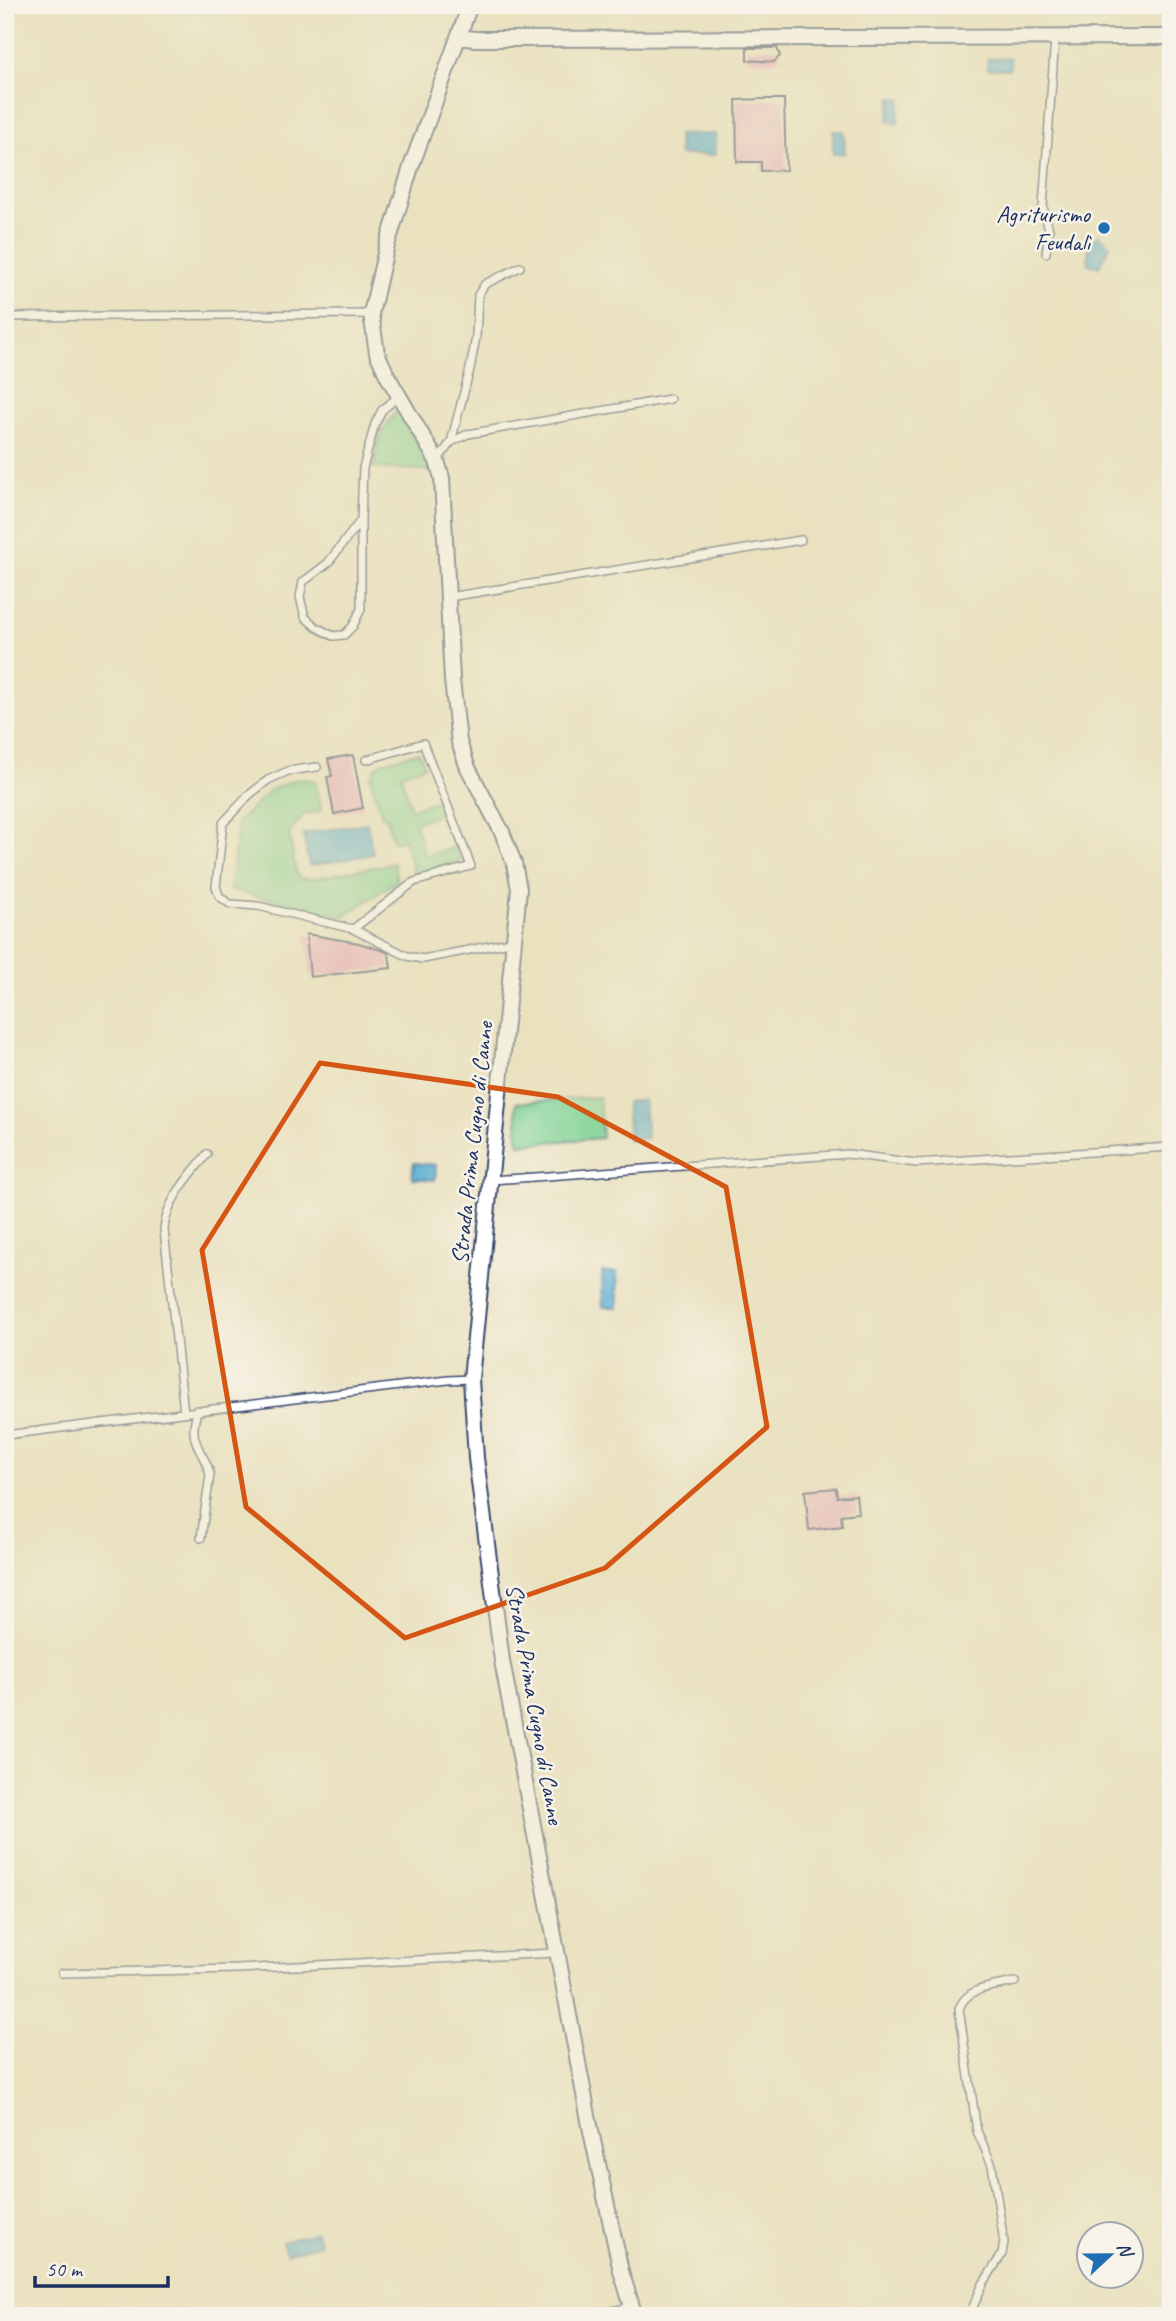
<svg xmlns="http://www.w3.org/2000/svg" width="1176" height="2321" viewBox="0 0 1176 2321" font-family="Caveat,sans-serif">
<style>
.green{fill:#7dd193;stroke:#4c8078;stroke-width:2}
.water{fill:#53aad0;stroke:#376c97;stroke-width:2}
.building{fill:#e9a3bc}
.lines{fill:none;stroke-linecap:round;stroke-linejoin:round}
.lane-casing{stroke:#3a4a6d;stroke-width:10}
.street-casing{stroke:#3a4a6d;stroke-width:18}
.lane{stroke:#fff;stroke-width:7}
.street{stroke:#fff;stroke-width:14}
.marked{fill:none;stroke:#d45514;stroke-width:5;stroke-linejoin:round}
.poi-dot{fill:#1f6fb2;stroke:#f7f3e8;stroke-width:2.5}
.labels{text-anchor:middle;stroke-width:5;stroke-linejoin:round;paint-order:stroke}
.poi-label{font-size:24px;fill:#1b2f5e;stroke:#f7f3e8;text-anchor:end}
.street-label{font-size:24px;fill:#1b2f5e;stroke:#f7f3e8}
</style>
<rect width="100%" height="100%" fill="#f7f3e8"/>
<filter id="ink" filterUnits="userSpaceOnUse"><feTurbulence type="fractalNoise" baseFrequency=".0143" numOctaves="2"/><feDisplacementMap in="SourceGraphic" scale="14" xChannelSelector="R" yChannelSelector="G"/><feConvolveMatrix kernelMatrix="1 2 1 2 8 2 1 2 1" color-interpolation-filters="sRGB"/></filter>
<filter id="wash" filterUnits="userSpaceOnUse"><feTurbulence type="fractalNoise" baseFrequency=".00686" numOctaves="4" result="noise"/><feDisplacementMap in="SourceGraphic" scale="28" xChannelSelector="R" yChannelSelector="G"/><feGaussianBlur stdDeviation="1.57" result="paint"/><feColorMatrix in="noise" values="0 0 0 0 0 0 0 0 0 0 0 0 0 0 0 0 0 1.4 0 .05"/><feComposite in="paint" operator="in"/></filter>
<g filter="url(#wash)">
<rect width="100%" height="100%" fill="#eae1bf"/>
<path class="green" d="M399,409L430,468L432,473L426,470L374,468C375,444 382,427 399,409Z
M419,752L425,766L401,774L411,809L438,800L443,813L415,823L425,856L456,847L461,861L414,874L404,839L393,842L387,817L382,816L370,776L374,774V769L383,762Z
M307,779L315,781L322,809L318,812L304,814L289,833L296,872L299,878L310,879L394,863L397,881L343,917L230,890L238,822L270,790L294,780Z
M599,1097L602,1138L519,1144L516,1103Z"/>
<path class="water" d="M987,58H1010V69H987Z
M891,98L901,99L898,123L888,122Z
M833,131H844L845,153L833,154Z
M716,134V155H679L678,135Z
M1099,235L1110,246L1099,267L1088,264L1089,241Z
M367,823L373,854L309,866L303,834Z
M644,1100L647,1138L629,1140L626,1102Z
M414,1163L436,1165L435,1180L412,1178Z
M602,1272H617L618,1307H603Z
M316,2232L320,2244L286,2254L282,2242Z"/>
<g id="blocks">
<path class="building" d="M747,48H777L780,56L774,62L747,60Z
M761,99H784L786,170L761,171V162H737L736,100Z
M353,755L363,808L334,814L327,777L332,776L328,759Z
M306,934L359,943L384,951L389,954L391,968L310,977Z
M836,1488L837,1497L856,1495L858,1513L841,1515L842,1526L809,1530L805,1491Z"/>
</g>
</g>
<g filter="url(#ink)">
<use href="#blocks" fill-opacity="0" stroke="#3a4a6d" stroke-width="2"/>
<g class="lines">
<g class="lane-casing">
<path id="lane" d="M1046,253L1049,230L1043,207L1055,38
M5,317L370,314
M451,442L468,434L670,399
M437,461L451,442L470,369L476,337L478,295L485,284L520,267
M361,520V609L353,626L344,635L333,636L316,627L305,617L300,597L303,582L328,563L361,520L363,468L375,424L382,410L399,396
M449,597L801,540
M317,767L288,771L268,780L249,795L223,823L216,887L220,897L230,904L258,906L353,929L407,956L423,959L515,941
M353,929L414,882L471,866L423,743L366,760
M492,1180L848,1154L916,1163L1171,1147
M197,1410C196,1417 193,1426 194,1433C195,1449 208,1460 210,1475L201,1538
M184,1412L164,1230C166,1200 189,1177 207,1154
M5,1435L448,1380L471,1379
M62,1973L237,1969L556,1953
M590,2316L631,2307
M969,2316L983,2284L1002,2254L1004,2242L992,2165L977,2131L959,2009C967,1986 994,1987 1015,1982"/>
</g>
<g class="street-casing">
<path id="street" d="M470,5L411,167L386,249L371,314L377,353L388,377L437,461L442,478L452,680L459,742L468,768L502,832L514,863L519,889L471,1379L476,1458L502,1661L591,2131L621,2271L635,2316
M458,37L475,39L1171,37"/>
</g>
<use href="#lane" class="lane"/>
<use href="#street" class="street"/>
</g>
</g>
<path d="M0 0H1176V2321H0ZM320,1063L558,1097L726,1187L767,1427L605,1568L405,1638L246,1507L202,1250Z" fill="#eae1bf" fill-opacity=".55" fill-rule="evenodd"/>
<path class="marked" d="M320,1063L558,1097L726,1187L767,1427L605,1568L405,1638L246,1507L202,1250Z"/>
<circle class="poi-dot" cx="1104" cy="228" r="7"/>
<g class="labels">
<g class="poi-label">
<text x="1090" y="222">Agriturismo<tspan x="1090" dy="28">Feudalì</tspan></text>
</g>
<g class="street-label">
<text transform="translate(472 1143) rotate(-84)" y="8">Strada Prima Cugno di Canne</text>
<text transform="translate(535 1704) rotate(80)" y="8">Strada Prima Cugno di Canne</text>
</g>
</g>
<rect width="1176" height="2321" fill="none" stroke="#f7f3e8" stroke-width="28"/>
<g transform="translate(1110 2255) rotate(68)"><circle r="33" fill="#f7f3e8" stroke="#9fa5b1" stroke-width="2"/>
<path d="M0-5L12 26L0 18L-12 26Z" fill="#1f6fb2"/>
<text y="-10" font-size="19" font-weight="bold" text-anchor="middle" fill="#1b2f5e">N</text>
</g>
<path d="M35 2276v10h133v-10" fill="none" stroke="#1b2f5e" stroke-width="3.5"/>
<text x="46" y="2276" font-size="21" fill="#1b2f5e" stroke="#f7f3e8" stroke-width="5" paint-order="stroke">50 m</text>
</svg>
